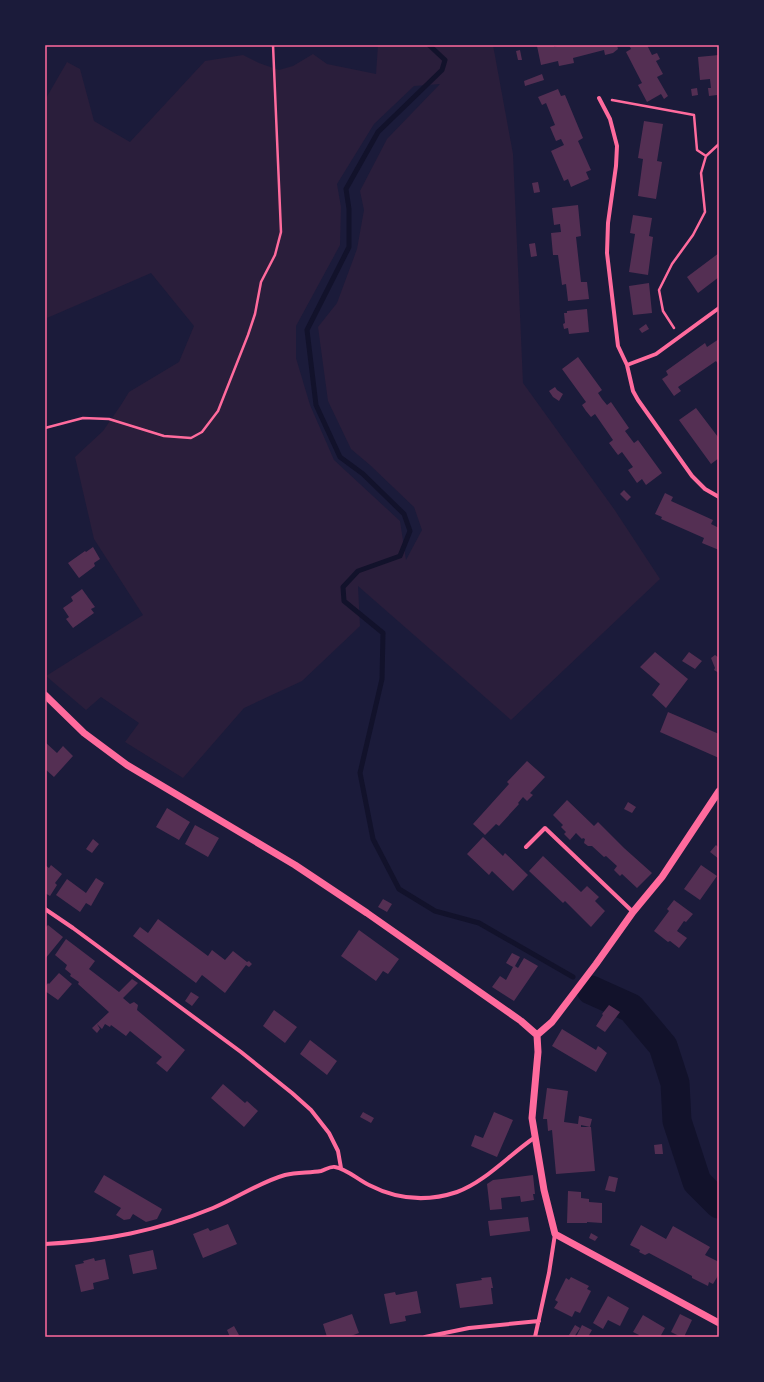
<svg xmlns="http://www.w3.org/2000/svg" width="764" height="1382" viewBox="0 0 764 1382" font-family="'PT Sans Narrow',sans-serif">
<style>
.green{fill:#2a1e3b;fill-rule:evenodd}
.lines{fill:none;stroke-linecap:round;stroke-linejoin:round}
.stream{stroke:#12122b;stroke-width:5}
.river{stroke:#12122b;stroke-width:29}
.building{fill:#542f53}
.path{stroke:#ff6b9d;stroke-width:2.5}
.minor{stroke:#ff6b9d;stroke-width:4}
.tertiary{stroke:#ff6b9d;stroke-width:7}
.neatline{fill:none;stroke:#ff6b9d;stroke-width:1.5}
</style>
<rect width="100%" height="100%" fill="#1b1b3a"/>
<path class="green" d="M378,45H493L513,154L523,383L614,509L660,579L511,720L358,586L360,626L302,681L244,708L183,778L125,742L139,723L101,697L86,710L46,676L143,615L94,539L75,457L103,431L121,405L129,392L179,362L194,326L151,273L47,318L45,305V100L67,62L80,69L94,121L130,142L205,61L243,55L259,63L279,70L293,66L313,54L327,64L376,74ZM440,84L387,139L360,191L364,210L357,249L337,303L318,327L328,401L351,449L370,465L414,507L422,530L406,560L400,521L334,460L310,405L296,358V326L340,245L341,207L337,184L374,124L414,86Z"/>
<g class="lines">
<path class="stream" d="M429,45L445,60L442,70L378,132L346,189L349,209V247L307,330L316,405L340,457L363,474L404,514L410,531L400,556L358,571L343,587L344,601L383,633L382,679L360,773L373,839L399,889L435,911L479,923L573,977"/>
<path class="river" d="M591,990L631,1008L663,1046L675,1083L677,1121L697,1182L719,1204"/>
</g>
<path class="building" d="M541,45H554V47L561,45H617L618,49L613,53L605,55L604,50L573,58L574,63L559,66L558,61L541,65L537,46Z
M629,45H647L652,55L657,53L660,59L656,61L663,74L657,77L668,96L664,99L661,94L647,102L638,85L642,83L626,52L631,49Z
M520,50L522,60H518L516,51Z
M719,55V100H718L717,95L709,96L708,88H711L710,79L700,80L698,57Z
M542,74L544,80L525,86L524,81Z
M697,88L698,95L692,96L691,89Z
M558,89L561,96L565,95L580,131L583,138L578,141L591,170L586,172L589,179L571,187L568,179L564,181L551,151L564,145L561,139L556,141L550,127L555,125L546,103L542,105L538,97Z
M644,121L663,124L657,161L662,162L656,199L638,196L643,159L638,158Z
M538,182L540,192L534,193L532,183Z
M578,205L581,236L576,237L581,282H587L589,299L568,301L566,284L562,285L558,255H553L551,233L561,232L560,224L554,225L552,208Z
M633,215L652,218L649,236L653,237L648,275L629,272L635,234L630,233Z
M535,243L537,256L531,257L529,244Z
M719,253V277L698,293L687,277Z
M649,283L652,313L633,315L629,286Z
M587,309L589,332L569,334L568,328L564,329L563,324L565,323L564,313H567V311Z
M646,324L649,329L642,333L639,329Z
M719,339V365L716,361L678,387L681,391L674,396L662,379L668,375L666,371L705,343L707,347Z
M578,357L602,390L598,393L602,399L607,405L611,402L629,428L625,431L634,443L638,440L662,473L646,485L642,479L637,483L628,470L633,467L622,452L618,455L609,443L613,440L595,414L591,417L586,411L582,405L586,402L562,369Z
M555,387L557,390L563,394L559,401L553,397L549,391Z
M696,408L718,437L719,436V458L711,464L679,420Z
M624,490L631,497L627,501L620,494Z
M665,493L673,497L671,501L713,520L711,524L719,528V550L702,543L704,538L661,519L662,517L655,514Z
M93,547L100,559L94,563L95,566L79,578L68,563L85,551L86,552Z
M82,589L95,607L91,609L94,613L73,628L66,619L69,617L63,608L73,601L71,597Z
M655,652L688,679L666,708L652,695L660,684L640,667Z
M689,652L702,661L695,669L682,661Z
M715,655L719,658V673L714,670L715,668L711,658Z
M668,712L719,734V758L660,732Z
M46,743L57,753L63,746L73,756L54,777L45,769Z
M527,761L545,777L530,793L533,795L527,801L523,797L518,803L519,804L499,826L496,824L485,835L473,824L509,784L507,782Z
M567,800L594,826L598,822L624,848L652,873L637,888L622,874L620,876L614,870L617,866L606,856L604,857L592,846H588L584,843L585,839L583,838L582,839L576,833L570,840L564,834L566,832L561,827L563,825L553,815Z
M628,802L636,807L632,813L624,809Z
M167,808L190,822L179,840L156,827Z
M195,825L219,838L208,857L185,844Z
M483,837L503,856L505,853L528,875L513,891L492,871L489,875L467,854Z
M93,839L99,844L92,853L86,849Z
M716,845L718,847L719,846V859L710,852Z
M543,856L581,892L587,886L599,897L595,901L605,911L591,927L565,901L563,903L529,871Z
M45,865L49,868L51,865L62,874L55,883L57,885L50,896L45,893Z
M701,865L717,876L700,900L684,889Z
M96,878L104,883L91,906L86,903L80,912L56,895L67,879L86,893Z
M383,899L392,904L387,912L378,907Z
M674,900L693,914L686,922L684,921L677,931L687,938L679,948L670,941L668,942L654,931L669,911L667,909Z
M158,919L208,956L212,950L225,960L233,951L247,962L249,961L252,964L249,967L246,965L225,993L202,975L196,983L133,936L140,927L148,933Z
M48,925L63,937L45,959V928Z
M359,930L399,959L388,974L383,971L376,981L341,956Z
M66,939L95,961L89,969L119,992L132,979L138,983L123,998L130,1004L134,1002L138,1005L137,1010L185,1050L167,1072L156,1063L162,1057L130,1031L126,1036L111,1025L110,1027L105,1024L102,1029L97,1024L100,1029L97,1033L92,1028L109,1012L78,984L79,982L70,976L71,974L65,969L67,965L55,955Z
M512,953L520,957L515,966L518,968L524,958L538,966L514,1001L492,987L500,976L506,980L513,967L506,963Z
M59,973L72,984L58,1000L45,991V987L48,983L49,984Z
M191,992L199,997L192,1006L185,1001Z
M609,1005L620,1012L605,1032L596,1026L603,1015L602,1014Z
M274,1010L297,1027L285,1043L263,1026Z
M562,1029L596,1050L598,1046L601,1048L607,1053L596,1072L552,1046Z
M310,1040L337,1061L327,1075L300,1054Z
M223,1084L245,1103L247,1101L258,1111L244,1127L211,1098Z
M547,1088L568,1091L564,1122L578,1124L579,1116L592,1119L590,1127L581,1125V1127H591L595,1171L556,1174L552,1130L548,1131L547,1119H543Z
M363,1112L374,1118L371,1123L360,1117Z
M494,1112L513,1120L497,1157L471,1146L475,1135L483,1138Z
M662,1144L663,1154H655L654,1145Z
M104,1175L162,1209L157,1219L146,1222L133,1214L130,1219L124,1220L116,1215L121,1208L94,1192Z
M533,1175L535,1194H533L534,1200L521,1202L520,1196L501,1198L502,1209L490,1210L487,1184L493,1180Z
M609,1176L618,1178L615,1192L605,1190Z
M568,1191L581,1192V1198L589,1199V1202L602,1203V1223L587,1222V1223H567Z
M528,1217L530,1231L490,1236L488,1221Z
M228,1224L237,1244L203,1258L193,1234L208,1228L210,1231Z
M641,1225L666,1239L673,1226L710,1247L705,1255L719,1262V1274L713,1284L709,1282L708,1286L692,1278V1276L649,1253L645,1255L639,1252L640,1250L630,1245Z
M591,1233L598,1237L595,1241L589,1238Z
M153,1250L157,1269L133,1274L129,1255Z
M94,1258L95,1261L105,1259L109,1279L93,1283L94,1289L81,1292L75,1265L84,1263L83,1261Z
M491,1277L493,1288H491L493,1304L460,1308L456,1284L482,1280L481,1278Z
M571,1277L589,1286L587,1289L591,1291L580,1313L575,1311L572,1317L554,1308L558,1302L555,1300L566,1278L569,1280Z
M417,1291L421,1313L405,1316L406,1321L390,1324L384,1294L395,1292L396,1295Z
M608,1296L629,1308L620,1326L608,1320L603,1329L593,1323Z
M352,1314L359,1333L348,1337H327L323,1324Z
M680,1314L692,1320L684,1337H681L671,1332Z
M643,1315L665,1328L660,1337H638L639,1335L633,1332Z
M575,1325L580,1328L574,1337H572L569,1335Z
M582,1325L592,1330L588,1337H576Z
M234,1326L239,1335L235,1337H230L227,1330Z"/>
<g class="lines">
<path class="path" d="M612,100L694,115L697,150L706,156
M674,328L663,311L659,290L672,264L693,235L705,212L701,173L706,156L719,144
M45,428L83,418L109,419L164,436L191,438L202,432L218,411L248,335L255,314L261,282L275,255L281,232L273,45"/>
<path class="minor" d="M599,98L610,119L617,146L616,166L608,223L607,253L618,346L627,365L633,391L638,400L692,476L705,489L719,497
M627,365L656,354L719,308
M526,847L545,828L633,912
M45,909L73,928L241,1052L292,1093L311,1110L329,1133L338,1151L341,1168
M45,1244C105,1241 157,1231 213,1208C237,1198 260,1182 285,1175C297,1172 309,1173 321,1171C325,1170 330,1166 335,1167C347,1169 358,1180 369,1185C398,1200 427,1202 457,1192C485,1182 509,1155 534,1138
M425,1337L469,1328L539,1321
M535,1337L549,1273L555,1234"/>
<path class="tertiary" d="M45,695L84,733L127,765L295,865L367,913L521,1021L537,1035
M537,1035L538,1052L532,1118L544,1190L555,1234L719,1323
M537,1035L552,1022L596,964L633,912L662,877L719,791"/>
</g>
<rect width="764" height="1382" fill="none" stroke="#1b1b3a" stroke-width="92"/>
<rect x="46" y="46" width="672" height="1290" class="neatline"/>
</svg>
